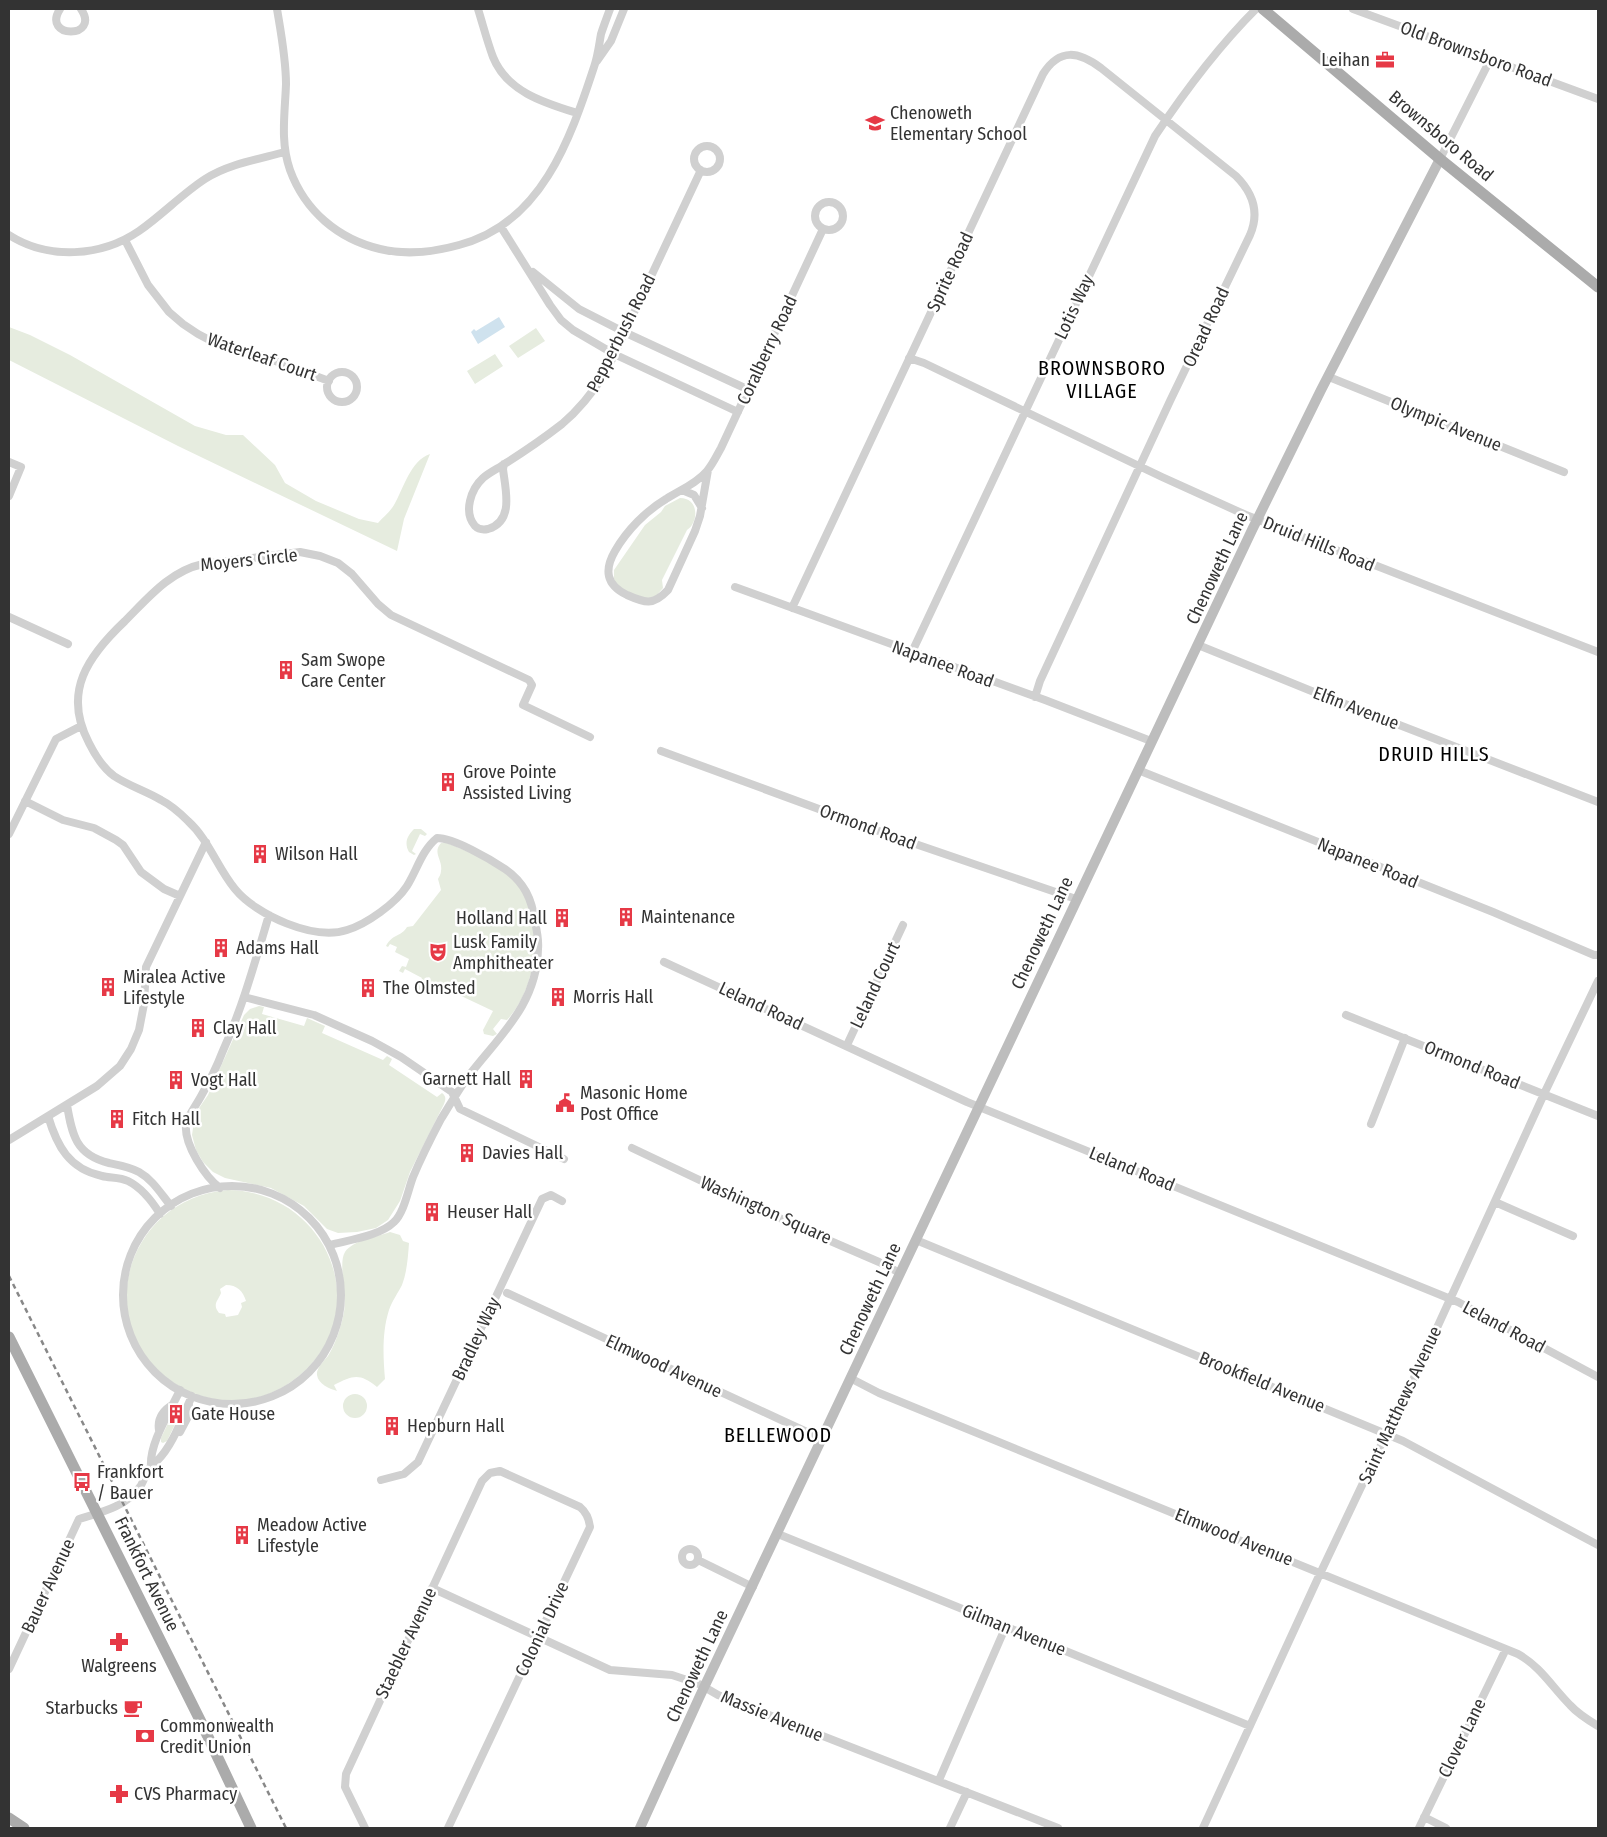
<svg xmlns="http://www.w3.org/2000/svg" width="1607" height="1837" viewBox="0 0 1607 1837" font-family="'Fira Sans Condensed',sans-serif">
<style>
.green{fill:#e6ecdf;fill-rule:evenodd}
.water{fill:#cfe2ee}
.lines{fill:none;stroke-linecap:round;stroke-linejoin:round}
.street{stroke:#d0d0d0;stroke-width:8}
.secondary{stroke:#bdbdbd;stroke-width:10}
.primary{stroke:#ababab;stroke-width:11}
.rail{stroke:#888;stroke-width:2.5;stroke-dasharray:5 4;stroke-linecap:butt}
.labels{text-anchor:middle;stroke-width:5;stroke-linejoin:round;paint-order:stroke}
.street-label{font-size:18px;fill:#333;stroke:#fff}
.poi-label{font-size:18px;fill:#333;stroke:#fff;text-anchor:start}
.quarter-label{font-size:20px;letter-spacing:1px;fill:#000;stroke:#fff}
</style>
<rect width="100%" height="100%" fill="#fff"/>
<path class="green" d="M9,327L30,335L70,355L195,426L226,435H243L275,465L285,483L316,501L359,519L378,523C383,517 390,512 394,505C404,488 410,461 430,454L404,519L397,551L178,446L9,360Z
M536,328L545,341L518,358L509,346Z
M495,354L503,366L475,384L467,371Z
M680,498C699,498 699,522 687,530L662,580L663,588L656,596L649,598H641L621,589L616,584L614,579V570L645,525L661,512L665,506Z
M414,829H421L427,834L425,836L420,834L412,851L416,854L414,855L409,852C404,843 407,836 414,829Z
M441,843H447C468,852 492,860 509,875C547,910 540,985 507,1020L501,1019L493,1029L497,1034L493,1036L484,1034L483,1030L493,1011L438,985L432,996L417,989L422,978L405,969L403,973L399,971L402,966L406,967L409,959L395,952L397,947L390,944L388,947L386,946C392,934 401,937 407,927L413,926L441,890L438,879C439,877 441,874 441,871C443,860 432,853 441,843Z
M259,1006L264,1007L262,1014L304,1026L307,1018L325,1026L322,1033L383,1060L387,1056L392,1059L389,1065L437,1097L442,1093C446,1096 446,1099 444,1104L410,1172L400,1201L388,1220L376,1228L357,1232L338,1233L327,1229L304,1206L271,1188L225,1178L213,1172L203,1162L196,1150L192,1135L195,1114L208,1095L244,1015L250,1009Z
M228,1190C330,1192 378,1316 295,1379C278,1392 257,1400 235,1401C214,1401 192,1395 174,1383C88,1326 126,1198 228,1190ZM226,1285C237,1285 243,1291 246,1301L241,1303L242,1307L238,1315L226,1317L225,1314L219,1313C212,1304 218,1301 221,1293L220,1289Z
M390,1232L400,1235L403,1241L409,1243C408,1257 407,1272 402,1285C398,1293 392,1301 389,1310C382,1332 383,1356 385,1379L377,1387C360,1373 353,1375 334,1385L337,1391C330,1389 318,1384 317,1375C316,1368 324,1361 328,1356C336,1343 341,1327 344,1312C347,1295 338,1263 345,1252C353,1240 377,1237 390,1232Z
M343 1406a12 12 0 1 1 24 0a12 12 0 1 1-24 0Z
M171,1417L177,1420L167,1441L163,1443L161,1442V1438Z"/>
<path class="water" d="M499,317L505,327L478,344L471,332L474,329L476,331Z"/>
<g class="lines">
<path class="street" d="M60,9C41,39 101,39 81,9
M277,9C281,33 286,59 286,84C285,113 280,142 290,170C305,211 338,239 380,249C405,255 434,252 459,245C541,224 570,140 594,67C598,56 599,45 601,34C604,25 607,17 610,9
M478,9C483,25 487,41 493,57C507,92 545,103 577,113
M1353,9L1598,99
M597,61L611,41L624,9
M694 159a13 13 0 1 1 26 0a13 13 0 1 1-26 0Z
M1440,159L1490,60
M815 216a14 14 0 1 1 28 0a14 14 0 1 1-28 0Z
M501,227L550,305L561,320L573,330L614,354L738,412
M9,235C48,260 101,257 139,231C162,215 182,194 205,179C228,164 259,159 285,152
M125,240L148,285L169,312L183,324L198,334L219,345L262,356L329,381
M533,272L579,309L624,332L749,390
M909,358L924,363L1162,477L1246,515L1598,652
M327 387a15 15 0 1 1 30 0a15 15 0 1 1-30 0Z
M1329,377L1564,472
M9,462L21,467L9,496
M504,464L503,469C505,488 515,521 488,529C483,530 479,530 475,526C463,512 471,489 483,478C490,472 499,468 506,463C525,451 544,438 562,424C580,409 593,392 606,372L701,170
M708,470L700,516L695,531L668,590C653,606 645,603 627,595C606,585 604,570 615,551C627,530 646,511 666,499C680,490 696,484 707,471C713,464 717,455 721,448L823,229
M682,490L694,495L702,508
M735,587L1045,700L1151,741
M792,608L1043,74C1060,47 1079,52 1101,68L1236,176C1253,193 1260,212 1250,235L1170,401L1040,681L1035,697
M9,617L68,644
M1198,645L1309,690L1598,802
M912,652L1155,136C1185,91 1218,47 1256,9
M661,751L895,837L1076,899
M1138,770L1493,912L1594,955H1598
M25,801L63,820L94,828L116,840L123,845L141,872L164,889L180,896
M9,834L56,739L81,726
M664,962L967,1102L1458,1302L1598,1377
M244,997L314,1015L372,1041L401,1057L452,1092L460,1109L564,1159
M1346,1015L1598,1116
M847,1045L903,925
M67,1105C72,1135 76,1155 109,1163C119,1165 130,1167 139,1172C153,1180 161,1194 171,1206
M48,1116C57,1146 69,1169 102,1176C110,1178 120,1177 128,1181C142,1188 152,1201 160,1214
M1371,1124L1405,1038
M9,1140L97,1086L120,1066L131,1049L139,1030L144,1004L146,967L206,842
M632,1148L805,1230L879,1262L900,1273
M123 1295a109 109 0 1 1 218 0a109 109 0 1 1-218 0Z
M220,1188C205,1177 184,1144 186,1125C188,1115 195,1107 200,1098C208,1084 216,1069 222,1053C242,1009 255,962 269,915
M1495,1202L1573,1236
M916,1240L1403,1441L1598,1545
M330,1245C349,1240 380,1236 394,1222C404,1213 408,1190 413,1177C421,1158 431,1138 441,1119C449,1106 458,1091 467,1078C499,1036 537,1005 538,949C539,940 537,931 535,922C532,899 524,882 505,869C490,859 454,838 437,838C422,850 417,870 407,886C396,903 367,924 347,930C314,941 256,915 235,889C217,867 209,840 188,821C180,813 171,805 161,800C146,791 129,786 114,776C103,768 95,755 89,743C62,692 88,656 125,621C148,598 170,571 203,564L300,552L320,556L338,563L352,574L378,604L391,615L529,680L532,685L523,705L590,737
M507,1293L822,1439
M850,1378L879,1393L1518,1654C1541,1667 1552,1687 1570,1705C1578,1714 1588,1720 1598,1726
M159,1430C157,1418 164,1409 174,1404
M180,1432L189,1415V1405
M151,1467C149,1443 170,1412 180,1390
M381,1480L404,1474L418,1462L542,1199L551,1195L562,1201
M778,1534L1250,1726
M682 1557a8 8 0 1 1 16 0a8 8 0 1 1-16 0Z
M698,1560L753,1587
M432,1588L610,1670L672,1675L699,1684L718,1695L1058,1828
M9,1669L79,1519C102,1512 125,1507 140,1487C144,1481 146,1472 151,1466C153,1464 156,1463 157,1461C174,1444 182,1417 192,1396
M939,1780L1006,1626
M1424,1817L1446,1828
M365,1828L345,1787L346,1774L482,1481L490,1473L500,1471L580,1507C586,1512 589,1518 590,1527L448,1828
M950,1828L967,1792
M1203,1828L1318,1578L1382,1443L1392,1426L1544,1094L1598,981
M1419,1828L1506,1649"/>
<path class="secondary" d="M640,1828L699,1698L1252,530L1321,390L1440,159"/>
<path class="primary" d="M1263,9L1440,159L1598,287
M9,1337L201,1722L251,1828
M9,1818L24,1828"/>
<path class="rail" d="M9,1276L286,1828"/>
</g>
<defs>
<g id="office-bare" transform="scale(1.5)"><path d="M-6-3h4V-5.5h4V-3h4V5H-6ZM-1-4.5V-3h2v-1.5ZM-6 0V1H6V0Z" fill="#e63946" stroke="#fff" stroke-width="2.5" paint-order="stroke"/></g>
<g id="school-bare" transform="scale(1.5)"><path d="M0-5L7-2L0 1L-7-2ZM-4 1L0 2.5L4 1V4Q0 6-4 4Z" fill="#e63946" stroke="#fff" stroke-width="2.5" paint-order="stroke"/></g>
<g id="building-bare" transform="scale(1.5)"><path d="M-4-6H4V6H1V3H-1V6H-4ZM-2.5-4.3h1.7v1.8h-1.7ZM.8-4.3h1.7v1.8H.8ZM-2.5-1h1.7V.8h-1.7ZM.8-1h1.7V.8H.8Z" fill="#e63946" stroke="#fff" stroke-width="2.5" paint-order="stroke"/></g>
<g id="theatre-bare" transform="scale(1.5)"><path d="M-5-5.5Q0-4 5-5.5V0Q5 5 0 6Q-5 5-5 0ZM-3.3-2.5H-1v1.5H-3.3ZM1-2.5H3.3v1.5H1ZM-2.8 1Q0 5.5 2.8 1Z" fill="#e63946" stroke="#fff" stroke-width="2.5" paint-order="stroke"/></g>
<g id="civic-bare" transform="scale(1.5)"><path d="M-.6-6.5H3V-4.5H.6V-3L4-1V1h2V6H-6V1h2V-1L-.6-3ZM-1.2 2.5V6h2.4V2.5Z" fill="#e63946" stroke="#fff" stroke-width="2.5" paint-order="stroke"/></g>
<g id="bus-bare" transform="scale(1.5)"><path d="M-5-6H5V4H4V6H2V4H-2V6H-4V4H-5ZM-3.5-4V0h7V-4ZM-3.5 1.2v1.5H-2V1.2ZM2 1.2v1.5H3.5V1.2Z" fill="#e63946" stroke="#fff" stroke-width="2.5" paint-order="stroke"/></g>
<g id="pharmacy-bare" transform="scale(1.5)"><path d="M-2-6h4v4h4v4h-4v4h-4v-4h-4v-4h4Z" fill="#e63946" stroke="#fff" stroke-width="2.5" paint-order="stroke"/></g>
<g id="cafe-bare" transform="scale(1.5)"><path d="M-5.5-4.5H6V0H3Q3 3.5 0 3.5H-2.5Q-5.5 3.5-5.5 0ZM3-3.2v2h1.7v-2ZM-6 4.5H4V6H-6Z" fill="#e63946" stroke="#fff" stroke-width="2.5" paint-order="stroke"/></g>
<g id="bank-bare" transform="scale(1.5)"><path d="M-6-4H6V4H-6ZM0-2.3a2.3 2.3 0 1 0 0 4.6a2.3 2.3 0 1 0 0-4.6Z" fill="#e63946" stroke="#fff" stroke-width="2.5" paint-order="stroke"/></g>
</defs>
<g fill-rule="evenodd">
<use href="#office-bare" x="1385" y="60"/>
<use href="#school-bare" x="875" y="123"/>
<use href="#building-bare" x="286" y="670"/>
<use href="#building-bare" x="448" y="782"/>
<use href="#building-bare" x="260" y="854"/>
<use href="#building-bare" x="626" y="917"/>
<use href="#building-bare" x="562" y="918"/>
<use href="#building-bare" x="221" y="948"/>
<use href="#theatre-bare" x="438" y="952"/>
<use href="#building-bare" x="108" y="987"/>
<use href="#building-bare" x="368" y="988"/>
<use href="#building-bare" x="558" y="997"/>
<use href="#building-bare" x="198" y="1028"/>
<use href="#building-bare" x="526" y="1079"/>
<use href="#building-bare" x="176" y="1080"/>
<use href="#civic-bare" x="565" y="1103"/>
<use href="#building-bare" x="117" y="1119"/>
<use href="#building-bare" x="467" y="1153"/>
<use href="#building-bare" x="432" y="1212"/>
<use href="#building-bare" x="176" y="1414"/>
<use href="#building-bare" x="392" y="1426"/>
<use href="#bus-bare" x="82" y="1482"/>
<use href="#building-bare" x="242" y="1535"/>
<use href="#pharmacy-bare" x="119" y="1642"/>
<use href="#cafe-bare" x="133" y="1708"/>
<use href="#bank-bare" x="145" y="1736"/>
<use href="#pharmacy-bare" x="119" y="1794"/>
</g>
<g class="labels">
<g class="street-label">
<text transform="translate(1476 54) rotate(20)" y="6">Old Brownsboro Road</text>
<text transform="translate(1441 136) rotate(40)" y="6">Brownsboro Road</text>
<text transform="translate(950 272) rotate(-65)" y="6">Sprite Road</text>
<text transform="translate(1074 307) rotate(-65)" y="6">Lotis Way</text>
<text transform="translate(1206 327) rotate(-65)" y="6">Oread Road</text>
<text transform="translate(621 333) rotate(-63)" y="6">Pepperbush Road</text>
<text transform="translate(767 350) rotate(-65)" y="6">Coralberry Road</text>
<text transform="translate(262 357) rotate(19)" y="6">Waterleaf Court</text>
<text transform="translate(1446 424) rotate(22)" y="6">Olympic Avenue</text>
<text transform="translate(1319 544) rotate(22)" y="6">Druid Hills Road</text>
<text transform="translate(249 560) rotate(-6)" y="6">Moyers Circle</text>
<text transform="translate(1217 568) rotate(-65)" y="6">Chenoweth Lane</text>
<text transform="translate(943 664) rotate(20)" y="6">Napanee Road</text>
<text transform="translate(1356 708) rotate(21)" y="6">Elfin Avenue</text>
<text transform="translate(868 827) rotate(20)" y="6">Ormond Road</text>
<text transform="translate(1368 863) rotate(22)" y="6">Napanee Road</text>
<text transform="translate(1042 933) rotate(-65)" y="6">Chenoweth Lane</text>
<text transform="translate(875 985) rotate(-65)" y="6">Leland Court</text>
<text transform="translate(761 1006) rotate(25)" y="6">Leland Road</text>
<text transform="translate(1472 1065) rotate(22)" y="6">Ormond Road</text>
<text transform="translate(1132 1169) rotate(22)" y="6">Leland Road</text>
<text transform="translate(766 1210) rotate(24)" y="6">Washington Square</text>
<text transform="translate(870 1299) rotate(-65)" y="6">Chenoweth Lane</text>
<text transform="translate(1504 1327) rotate(28)" y="6">Leland Road</text>
<text transform="translate(476 1339) rotate(-65)" y="6">Bradley Way</text>
<text transform="translate(664 1366) rotate(25)" y="6">Elmwood Avenue</text>
<text transform="translate(1262 1382) rotate(22)" y="6">Brookfield Avenue</text>
<text transform="translate(1400 1405) rotate(-65)" y="6">Saint Matthews Avenue</text>
<text transform="translate(1234 1537) rotate(22)" y="6">Elmwood Avenue</text>
<text transform="translate(147 1574) rotate(64)" y="6">Frankfort Avenue</text>
<text transform="translate(48 1586) rotate(-65)" y="6">Bauer Avenue</text>
<text transform="translate(542 1629) rotate(-65)" y="6">Colonial Drive</text>
<text transform="translate(1014 1630) rotate(22)" y="6">Gilman Avenue</text>
<text transform="translate(406 1643) rotate(-65)" y="6">Staebler Avenue</text>
<text transform="translate(697 1666) rotate(-65)" y="6">Chenoweth Lane</text>
<text transform="translate(772 1716) rotate(22)" y="6">Massie Avenue</text>
<text transform="translate(1462 1738) rotate(-64)" y="6">Clover Lane</text>
</g>
<g class="poi-label">
<text x="1370" y="66" text-anchor="end">Leihan</text>
<text x="890" y="119">Chenoweth<tspan x="890" dy="21">Elementary School</tspan></text>
<text x="301" y="666">Sam Swope<tspan x="301" dy="21">Care Center</tspan></text>
<text x="463" y="778">Grove Pointe<tspan x="463" dy="21">Assisted Living</tspan></text>
<text x="275" y="860">Wilson Hall</text>
<text x="641" y="923">Maintenance</text>
<text x="547" y="924" text-anchor="end">Holland Hall</text>
<text x="453" y="948">Lusk Family<tspan x="453" dy="21">Amphitheater</tspan></text>
<text x="236" y="954">Adams Hall</text>
<text x="123" y="983">Miralea Active<tspan x="123" dy="21">Lifestyle</tspan></text>
<text x="383" y="994">The Olmsted</text>
<text x="573" y="1003">Morris Hall</text>
<text x="213" y="1034">Clay Hall</text>
<text x="511" y="1085" text-anchor="end">Garnett Hall</text>
<text x="191" y="1086">Vogt Hall</text>
<text x="580" y="1099">Masonic Home<tspan x="580" dy="21">Post Office</tspan></text>
<text x="132" y="1125">Fitch Hall</text>
<text x="482" y="1159">Davies Hall</text>
<text x="447" y="1218">Heuser Hall</text>
<text x="191" y="1420">Gate House</text>
<text x="407" y="1432">Hepburn Hall</text>
<text x="97" y="1478">Frankfort<tspan x="97" dy="21">/ Bauer</tspan></text>
<text x="257" y="1531">Meadow Active<tspan x="257" dy="21">Lifestyle</tspan></text>
<text x="119" y="1672" text-anchor="middle">Walgreens</text>
<text x="118" y="1714" text-anchor="end">Starbucks</text>
<text x="160" y="1732">Commonwealth<tspan x="160" dy="21">Credit Union</tspan></text>
<text x="134" y="1800">CVS Pharmacy</text>
</g>
<g class="quarter-label">
<text x="1102" y="375">BROWNSBORO<tspan x="1102" dy="23">VILLAGE</tspan></text>
<text x="1434" y="761">DRUID HILLS</text>
<text x="778" y="1442">BELLEWOOD</text>
</g>
</g>
<rect width="1607" height="1837" fill="none" stroke="#333333" stroke-width="20"/>
</svg>
